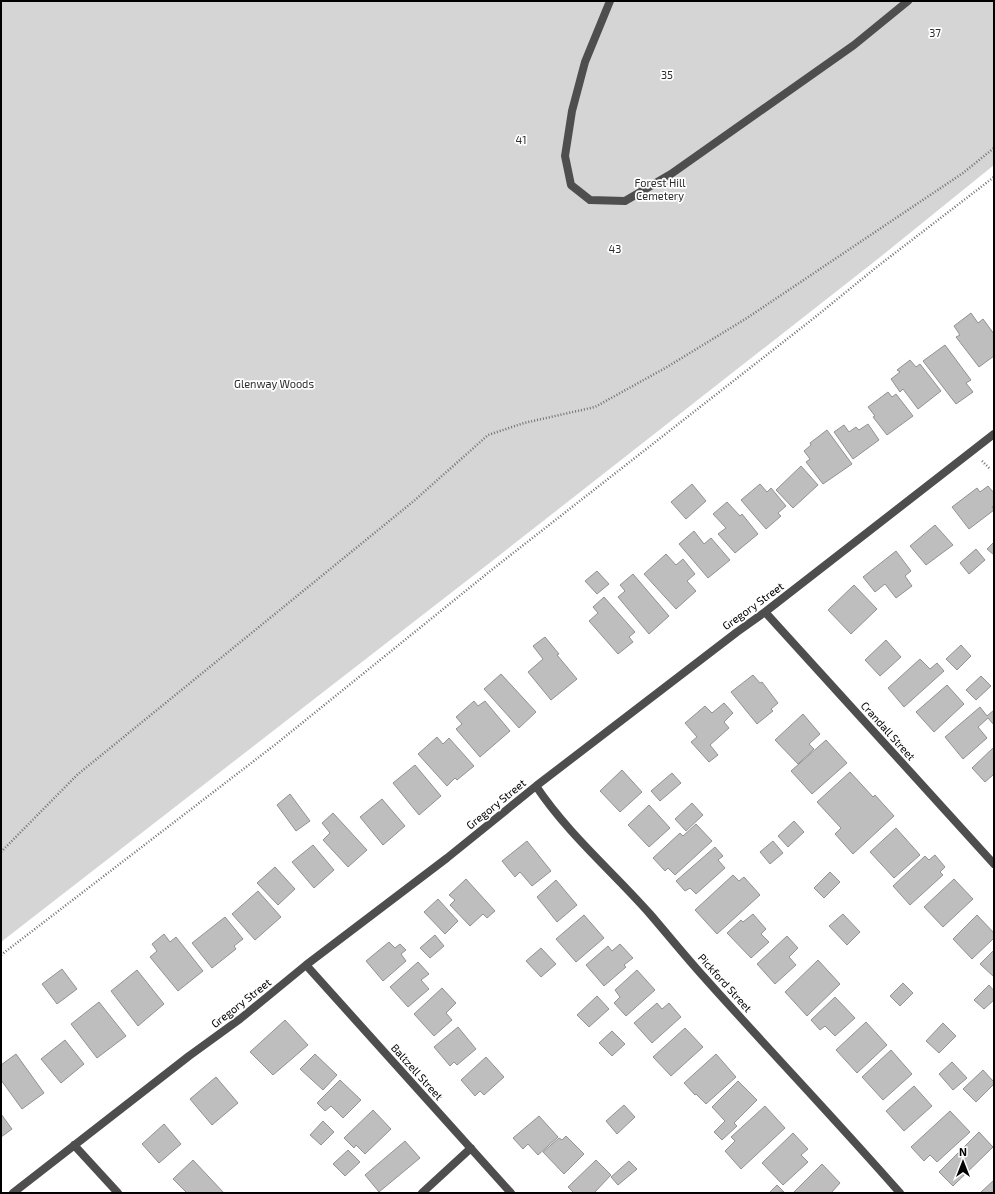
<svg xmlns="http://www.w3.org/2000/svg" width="995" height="1194" viewBox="0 0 995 1194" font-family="'Exo 2',sans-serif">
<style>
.green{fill:#d5d5d5}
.building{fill:#bebebe;stroke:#929292}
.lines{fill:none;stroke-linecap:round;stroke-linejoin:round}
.path{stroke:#707070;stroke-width:2.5;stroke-dasharray:1 2;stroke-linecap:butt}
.service{stroke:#4e4e4e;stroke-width:8}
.minor{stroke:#4e4e4e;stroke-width:8}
.labels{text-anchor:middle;stroke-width:3.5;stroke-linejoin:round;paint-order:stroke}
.park-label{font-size:11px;fill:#2c2c2c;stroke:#fff}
.street-label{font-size:11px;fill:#000;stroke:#fff}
</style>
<rect width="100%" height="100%" fill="#fff"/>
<path class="green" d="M1,1H994V165L879,258L496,558L1,942Z"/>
<path class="building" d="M971,313L978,323L983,319L994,334V356L979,367L956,337L960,335L954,326Z
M945,345L971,380L966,383L973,392L956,404L923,361Z
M910,360L916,367L920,364L941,391L918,409L903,389L900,392L891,379L900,372L897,370Z
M888,392L892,397L896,394L913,416L887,435L873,417L875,416L868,407Z
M868,424L879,440L853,459L834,432L844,425L849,432L856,427L859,430Z
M827,430L852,464L823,484L806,462L810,459L804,451L811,445L810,443Z
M801,466L818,485L793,508L776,490Z
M692,484L706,501L686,519L671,502Z
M760,484L767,492L771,488L786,506L778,513L781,516L766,529L741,500Z
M988,486L994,493V505L992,507L994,510L969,529L952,507L977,488L980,492Z
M727,502L740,516L742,514L758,534L735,553L718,534L726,528L713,514Z
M935,525L953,545L926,565L910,546Z
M694,531L704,544L711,538L730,560L708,578L679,544Z
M994,542V555L987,549Z
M976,549L985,560L969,574L960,563Z
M896,551L911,571L905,576L912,586L896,598L885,584L875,592L863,577Z
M666,554L676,565L683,559L695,574L687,581L696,591L676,609L644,574Z
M597,571L609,584L597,594L585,581Z
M633,574L669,616L649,634L618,597L625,591L620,585Z
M854,585L877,609L851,634L828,610Z
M604,597L635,632L629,637L633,642L618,654L589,621L598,613L593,607Z
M545,637L559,654L557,655L577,679L551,700L528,672L543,659L533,646Z
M886,640L901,657L880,676L865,660Z
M961,645L971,656L957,670L946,659Z
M920,659L930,669L937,663L944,671L904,707L888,688Z
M501,674L536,712L519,728L484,689Z
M753,675L760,683L762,682L778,703L771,709L773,711L757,724L731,692Z
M981,676L991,686L976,700L966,690Z
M947,685L964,704L934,732L916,712Z
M474,701L478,706L485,701L510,731L480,757L456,729L462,724L456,717Z
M724,703L733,713L724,722L729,728L710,745L718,755L709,762L691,742L697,737L685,723L705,706L712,713Z
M980,707L987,716L994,710V725L988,718L978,727L987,738L963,759L945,737Z
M803,714L820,734L809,744L814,749L798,764L775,740Z
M437,737L443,744L449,738L474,766L457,780L455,778L447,786L418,754Z
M826,740L847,763L812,794L791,771Z
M994,747V776L993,775L985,782L972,768Z
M415,765L441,796L419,815L393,783Z
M622,770L642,792L620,812L600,791Z
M850,772L873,797L875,795L894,816L853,854L835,834L841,828L817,802Z
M672,773L681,783L660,801L651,791Z
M290,794L310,821L296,831L277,805Z
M382,799L405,826L383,845L360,817Z
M692,803L703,815L686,831L675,819Z
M649,805L670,828L649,847L628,825Z
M333,813L367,850L348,867L323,840L330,833L322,823Z
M794,821L804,832L788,847L778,836Z
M696,824L712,841L675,875L668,868L665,871L653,858L680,833L683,836Z
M896,828L920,855L894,878L870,852Z
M527,841L551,871L532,886L520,872L515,877L502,861Z
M773,841L783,853L770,864L760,852Z
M313,845L334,870L314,888L292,862Z
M715,847L723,856L718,860L725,868L696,894L690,888L685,891L676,881Z
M935,855L945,867L940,872L943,875L910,905L893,886L925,856L929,860Z
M275,867L295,889L278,905L257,883Z
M830,872L840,882L824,898L814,888Z
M733,875L739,881L744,877L760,895L717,934L695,910Z
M466,879L495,911L487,918L483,914L470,926L450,905L455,900L449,895Z
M954,879L973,899L943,927L924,907Z
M556,880L577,905L557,922L537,897Z
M258,891L281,917L255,940L232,914Z
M438,899L458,921L445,934L424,912Z
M753,914L766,929L761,934L769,942L751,958L727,933L741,920L743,922Z
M843,914L860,932L847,945L829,926Z
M584,915L604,938L576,962L556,939Z
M977,915L994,933V938L972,959L953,939Z
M225,917L243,939L234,946L236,949L212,968L192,943Z
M164,934L170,942L176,937L203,971L178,991L150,957L157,951L152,944Z
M435,935L444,946L430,958L420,948Z
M787,936L798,948L789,957L796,965L775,984L757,964Z
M389,942L395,948L400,944L406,950L401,954L406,961L383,981L366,961Z
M620,944L633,958L624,965L626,967L604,986L586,965L608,946L612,951Z
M541,948L556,964L541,977L526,961Z
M994,950V977L980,964Z
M818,960L840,984L807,1016L785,992Z
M418,962L429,974L421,980L429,989L408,1007L390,987Z
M62,969L77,989L57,1004L42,984Z
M137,970L164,1004L138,1026L111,991Z
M637,970L655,990L626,1016L614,1003L620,997L615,990Z
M903,983L913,993L900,1006L890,996Z
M989,985L994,991V1000L984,1009L974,1000Z
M442,988L456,1003L446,1013L452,1020L434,1036L414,1014Z
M597,996L609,1009L589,1027L577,1015Z
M835,997L855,1018L835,1036L825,1026L820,1030L811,1020Z
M99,1002L126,1036L97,1058L71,1024Z
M657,1003L662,1009L669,1003L681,1017L652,1043L634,1023Z
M285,1020L308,1045L273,1075L250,1052Z
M866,1022L887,1045L857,1073L836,1050Z
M943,1023L956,1036L939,1053L926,1041Z
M458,1027L476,1049L457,1065L454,1062L450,1066L434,1047Z
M685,1028L703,1047L671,1076L653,1057Z
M612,1031L625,1044L612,1056L599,1043Z
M65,1040L84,1064L61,1083L41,1059Z
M891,1050L912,1074L883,1100L862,1077Z
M16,1054L44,1093L22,1109L1,1080V1065Z
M315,1054L337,1075L323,1090L300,1069Z
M716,1054L736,1077L706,1104L696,1094L695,1095L684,1083Z
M486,1057L504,1077L484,1095L480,1091L475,1096L461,1080Z
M952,1062L967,1078L953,1090L939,1074Z
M983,1070L994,1082V1084L976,1102L963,1089Z
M216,1077L238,1103L212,1125L190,1099Z
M340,1080L361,1100L343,1118L331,1106L325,1111L317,1103Z
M738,1081L757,1100L734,1123L737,1126L722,1140L714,1132L725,1121L712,1107Z
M914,1086L932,1106L904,1131L886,1111Z
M624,1105L635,1117L617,1134L606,1121Z
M765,1106L785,1128L741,1169L725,1151L735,1141L731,1137Z
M373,1110L391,1129L365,1154L356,1145L354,1148L344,1138Z
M950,1111L970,1132L937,1162L930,1155L924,1161L911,1147Z
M1,1114L12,1129L1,1137Z
M539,1116L558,1137L538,1155L528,1144L523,1149L513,1138Z
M323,1121L334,1132L321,1145L310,1135Z
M164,1124L181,1144L159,1163L142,1144Z
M979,1132L993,1147L953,1186L939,1172Z
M793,1133L808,1149L801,1155L808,1162L783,1185L762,1163Z
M566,1136L584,1154L564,1174L543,1152L559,1138L562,1140Z
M405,1141L420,1158L379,1192L365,1175Z
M348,1150L360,1162L345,1176L333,1164Z
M193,1160L224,1193H187L173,1179Z
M596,1160L611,1175L594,1193H574L568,1187Z
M629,1161L637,1169L618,1185L611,1177Z
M822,1164L840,1183L831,1193H793Z
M994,1180V1193H980Z
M777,1185L784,1192L769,1193Z"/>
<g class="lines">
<path class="path" d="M982,461L990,469
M1,852L77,775L415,500L488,435L524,423L595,407L667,367L747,318L963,173L994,148
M1,955L276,744L494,568L814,318L878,266L994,177"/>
<path class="service" d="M610,1L585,62L572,111L565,156L571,185L590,200L625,201L671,174L854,45L908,1"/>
<path class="minor" d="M765,612L994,864
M536,786C568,834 612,871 650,914C668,935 685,956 703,976C768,1049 836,1120 900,1193
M306,965L511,1193
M74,1145L118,1193
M13,1193L189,1056L240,1019L306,965L447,858L536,786L737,632L765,612L994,434
M422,1193L471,1148"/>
</g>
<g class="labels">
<g class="park-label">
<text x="935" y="37">37</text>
<text x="667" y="79">35</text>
<text x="521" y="144">41</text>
<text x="660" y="187">Forest Hill<tspan x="660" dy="13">Cemetery</tspan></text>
<text x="615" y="253">43</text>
<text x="274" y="388">Glenway Woods</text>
</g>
<g class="street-label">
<text transform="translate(753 606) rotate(-36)" y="4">Gregory Street</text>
<text transform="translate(888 731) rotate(48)" y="4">Crandall Street</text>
<text transform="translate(496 804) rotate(-39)" y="4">Gregory Street</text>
<text transform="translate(725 983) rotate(48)" y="4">Pickford Street</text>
<text transform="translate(241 1003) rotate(-38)" y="4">Gregory Street</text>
<text transform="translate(417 1072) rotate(48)" y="4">Baltzell Street</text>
</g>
</g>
<rect width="995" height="1194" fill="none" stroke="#000000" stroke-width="4"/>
<g transform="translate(963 1162)" stroke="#ffffff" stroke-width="3" paint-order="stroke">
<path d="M0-3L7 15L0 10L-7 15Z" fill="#000000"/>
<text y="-6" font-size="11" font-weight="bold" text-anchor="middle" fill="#000000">N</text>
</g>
</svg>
